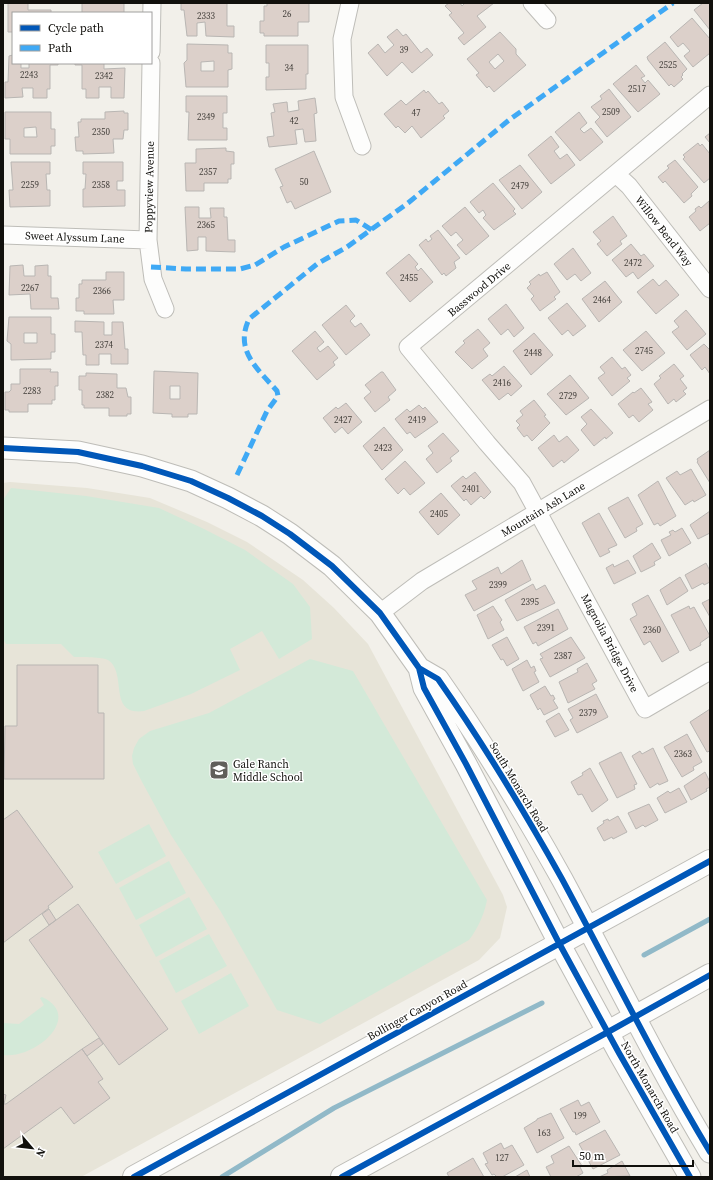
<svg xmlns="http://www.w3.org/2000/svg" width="713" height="1180" viewBox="0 0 713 1180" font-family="'Source Serif 4',serif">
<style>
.built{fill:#e7e4d8}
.green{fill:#d3e9d8}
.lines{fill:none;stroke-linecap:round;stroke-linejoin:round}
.stream{stroke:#91b9c8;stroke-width:5}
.building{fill:#dcd0ca;stroke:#b9b6b3;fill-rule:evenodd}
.minor-casing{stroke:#bebdb8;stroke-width:19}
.tertiary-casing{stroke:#bebdb8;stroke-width:23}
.secondary-casing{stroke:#bebdb8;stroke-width:24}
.minor{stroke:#fdfdfc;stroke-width:17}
.tertiary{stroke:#fdfdfc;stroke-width:21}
.secondary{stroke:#fdfdfc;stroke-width:22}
.quiet{stroke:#3fa9f5;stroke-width:5;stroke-dasharray:10 5;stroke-linecap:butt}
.cycleway-casing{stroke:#fff;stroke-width:8}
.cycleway{stroke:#0057b8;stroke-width:6}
.labels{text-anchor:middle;stroke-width:3;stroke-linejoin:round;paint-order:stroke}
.number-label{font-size:9px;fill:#44403c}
.street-label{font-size:11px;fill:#11100c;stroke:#fff}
.poi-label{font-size:11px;fill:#11100c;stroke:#fff;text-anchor:start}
</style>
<rect width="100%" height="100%" fill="#f2f0ea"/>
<path class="built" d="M10,482L87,488L150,498L207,522L247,542L303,580L334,608L368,644L503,895L507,907L500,938L479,960L81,1177H3V483Z"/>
<path class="green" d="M11,488L86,496L159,508L204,529L245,550L293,584L310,607L312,639L279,659L262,631L230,649L240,670L191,694L144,711C107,716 128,673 108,660C102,657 82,657 74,657L61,644H6L3,639V500Z
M310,659L353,671L487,900C484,915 478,928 469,940L320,1024L277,1010L221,912L171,835L141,780L133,764L132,756L134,748L139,739L150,731L209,713Z
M149,824L166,856L116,884L98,852Z
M169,861L186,893L136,920L119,888Z
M189,897L207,929L156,957L139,925Z
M209,934L227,966L176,993L159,961Z
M231,973L249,1006L199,1034L181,1001Z
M42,997C84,1016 36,1059 3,1055V1023L19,1024L44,1005L40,998Z"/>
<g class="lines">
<path class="stream" d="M644,955L710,919
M222,1177L334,1108L542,1003"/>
</g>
<path class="building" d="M8,3H28V10H51V13H13V32H8Z
M82,3H124V13H82Z
M181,3H227V26H234V37L206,36L205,22L197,23V36H187L184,10H181Z
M267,3H309V22H298V36H264V33H260V21H264V6H267Z
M449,3H460L462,6L465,3H494L477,16L486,27L464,45L458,38L464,33L449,15L452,13L445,6Z
M703,3H710V30L694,10Z
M692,18L710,39V53L693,67L684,56L690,51L683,43L678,47L670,37Z
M397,29L403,36L406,34L421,53L427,48L433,55L412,73L402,62L387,76L368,53L378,44L385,53L394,45L387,37Z
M500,32L516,49V54L526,65L494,92L489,86L487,88L476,75L479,73L467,59ZM498,54L504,61L495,69L489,62Z
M665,42L687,69L682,74L683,75L681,77L683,79L674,87L671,84L669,86L648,60L647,57Z
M187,44L228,45V53H232V69L228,70V87H186L184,63L187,60ZM214,61V71H201V62Z
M266,45H308V74H306V89L266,90V77H269V63H266Z
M13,55V63H21V68H29V63H58V65H50V89H47V98H33V88H22L23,97L5,98V82H8L9,56Z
M75,63H104V69L125,68L124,98H111V87H99V98H86V89H82V65H75Z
M636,65L645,76L641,78L645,83L648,80L660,94L638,112L613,84Z
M609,89L631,117L607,137L595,122L600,117L591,107L602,99L600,96Z
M424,90L426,93L428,91L439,104L442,102L449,111L443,116L445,118L421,138L412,126L405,133L398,126L396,128L384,114L401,100L406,105Z
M186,96H227V113H223V128H227V140H188L189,112H186Z
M315,98L317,113L314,114L316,141L305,142L303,129L295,130L297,144L269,147L267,137L274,136L271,113L275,112L273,104L287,102L288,112L299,110L298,101Z
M124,111V113H128V130H124L123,139H113L114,153L83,154V151H76L75,137H79L78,122H81V119H105V112Z
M5,112H51V129H55V146H51V154H10V139H5ZM36,127L37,137H24V128Z
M579,112L587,123L580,129L584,133L591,128L603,142L580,161L555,132Z
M710,133V143L705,137Z
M551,136L559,147L554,151L560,159L567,154L575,165L551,184L528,155Z
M698,143L700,146L702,144L710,154V178L704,183L683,159L685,157L683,155Z
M226,148V151L234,152V164H231V179H228V183H204V191H186L185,163H196V149Z
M314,151L331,192L295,209L291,201L287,203L280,187L283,186L275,169Z
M675,160L698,187L691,194L692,196L684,203L665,181L663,183L658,177L669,168L667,166Z
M11,162H50V174H46L47,190H50V206L10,207L9,190H13Z
M83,162H123V181H117V190H125V206L83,207V189H85L86,174H83Z
M520,165L542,192L522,209L499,180Z
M493,183L515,209L513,211L516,214L494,230L483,218L486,215L483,210L479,213L470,202Z
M709,201L710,223L700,231L689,217L696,211L695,209L699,206L701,208Z
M185,207H199V218H211L210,208H224V217H227L228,240H235V252L206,251V237H198V250L187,251Z
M465,207L489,236L466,255L457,245L463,240L456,232L451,236L442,226Z
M613,216L627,236L620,241L622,244L607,256L597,244L601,241L593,232Z
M438,230L460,258L454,262L456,268L446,276L444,273L442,275L419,245L426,239L428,242L432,239L430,236Z
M631,244L641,256L644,254L654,266L638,279L633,272L626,277L612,260Z
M573,248L591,273L581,281L575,274L567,280L554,264Z
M409,254L418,264L415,267L418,271L421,268L433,282L410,302L386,273Z
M23,265L24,276H35V266L48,265V276H51V298H58L59,309H31L30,294L9,295L10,266Z
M106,272H124V300H113L114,314H84V311H76V298H79V284H82V280H106Z
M547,272L560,292L554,297L556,299L540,311L531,299L534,296L527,288L531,284L529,282L539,274L540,276Z
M653,279L659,286L666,280L679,295L656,314L637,292Z
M605,281L622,302L599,322L582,299Z
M567,303L586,326L573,336L568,330L562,335L548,318Z
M506,304L524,328L514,337L508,329L501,335L488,319Z
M346,305L355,316L350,321L355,327L361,323L370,335L346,355L322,325Z
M686,310L706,334L687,350L672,332L679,327L674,321Z
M9,317H51V334H55V352H51V359L11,360V344L7,341ZM24,333H37V343H24Z
M75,321L104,322V335H112V322H123L125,349H128V364H111V354H99V365H86V355H83L82,332H75Z
M478,329L490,343L483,349L488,356L472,369L455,352L465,343L463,341Z
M315,331L324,342L317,348L320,352L328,346L338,358L333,362L335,365L317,380L292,351Z
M646,331L665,353L642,371L623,350Z
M534,333L553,355L531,375L513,351Z
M704,344L710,350V374L705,367L702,370L690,355Z
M612,357L622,369L625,367L631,375L627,378L630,381L612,396L598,378L605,373L600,367Z
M674,364L684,376L680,379L687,388L683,391L686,394L676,402L674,399L668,404L654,384L661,378L659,376Z
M504,366L522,386L511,396L508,393L499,400L482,380L490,374L492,376Z
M20,369H51L50,372H58V386H55V400H52V404H28V412H9V410H5V392H9L11,390V384H20Z
M154,371L198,373L197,414H188V417H172V414L153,413ZM170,386H180V399H170Z
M381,372H383L396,390L388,397L390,400L375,412L364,398L371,392L365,385Z
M86,373L117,374V388H126L128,397H131V414H127V416H109V408H84V405H82V390H79V376H86Z
M570,375L589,398L566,415L547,394Z
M641,388L652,402L648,404L653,410L639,422L633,415L629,418L618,404L633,392L634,393Z
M534,400L546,415L544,416L550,423L532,441L527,435L524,437L517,428L520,425L516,421L523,415L520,411Z
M346,403L362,422L348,434L342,427L335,433L323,418L336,407L338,409Z
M419,405L423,409L425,407L438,422L415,438L410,432L407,434L395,419L407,409L410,412Z
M591,409L613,433L606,439L605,437L594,446L581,430L587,424L581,417Z
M384,427L403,450L382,470L363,446Z
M443,433L459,451L450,458L452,461L437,473L426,459L433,453L428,446Z
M554,435L559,442L567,436L579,450L564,463L562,460L553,467L538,448Z
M710,450V483L697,462L698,461L697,459Z
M405,461L425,483L410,495L404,488L398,494L385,479Z
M691,469L706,495L694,502L693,500L685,505L666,478L677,471L680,475Z
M475,472L491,492L484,499L481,496L471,505L466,499L464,501L451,486L463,476L466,479Z
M658,481L676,516L660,526L658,523L654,525L638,495Z
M441,493L460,515L438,535L419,512Z
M628,497L643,524L636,528L637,531L625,538L608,508Z
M710,511V533L698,539L690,525Z
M599,513L617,545L608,549L610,552L600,557L582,523Z
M682,528L691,543L669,556L661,540L671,535L669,532L673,530L675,532Z
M652,543L661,558L654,562L655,565L641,572L633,556Z
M522,560L531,580L474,611L465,595L477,589L472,581L498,567L501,574Z
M628,560L636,573L614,584L606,568L613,564L614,567Z
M706,563L710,571V582L704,585L703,583L692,589L685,575Z
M680,577L688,591L667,605L660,590Z
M533,584L536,590L545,585L555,603L517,621L505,600Z
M648,595L679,652L662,662L650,641L644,645L630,619L637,615L632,604Z
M710,599V617L702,603Z
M493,606L502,620L500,622L504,630L488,639L477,615Z
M689,606L690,609L694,607L710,636L700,643L701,645L690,651L671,615Z
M558,609L568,629L538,646L536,642L533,644L524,627Z
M507,637L519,659L507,666L503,659L501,660L492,645Z
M571,637L585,658L550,677L540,659L543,658L540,654Z
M527,660L531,668L534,666L536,671L534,672L539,682L523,691L512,669Z
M587,663L597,681L592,684L595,689L568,703L559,682L578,672L577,669Z
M17,665H98V713H104V779H4L5,726H17Z
M545,686L551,696L553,695L555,699L553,700L558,708L544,715L540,708L538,710L530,695Z
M596,694L608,717L577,733L570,720L573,718L568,709Z
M710,709V751L707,752L690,722Z
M559,713L569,730L555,737L546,721Z
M687,734L702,762L693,767L694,770L682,777L664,747Z
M653,748L668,781L659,785L658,783L650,788L632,756L640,751L642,754Z
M621,752L637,784L634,785L635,789L617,798L599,763Z
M590,768L608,800L592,812L582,794L578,795L571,782L583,775L582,773Z
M705,772L710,782V787L706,789L707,791L691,800L684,786Z
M679,788L687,802L665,813L657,798L668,791L670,793Z
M649,804L658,820L645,827L643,825L636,829L628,813Z
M17,810L73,887L48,906L49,908L3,943V820Z
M618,816L627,832L613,839L612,837L604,841L597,828L604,823L603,821L608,819L609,821Z
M78,904L168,1029L119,1065L29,940Z
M49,909L56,920L49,925L42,914Z
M99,1038L103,1044L87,1056L82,1049Z
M82,1049L103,1079L98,1082L110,1098L74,1124L61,1107L3,1149V1094L6,1095L4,1104H6Z
M578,1100L581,1106L589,1102L600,1122L576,1135L575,1132H573L560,1109Z
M551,1113L564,1138L537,1153L524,1128L537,1120V1119Z
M605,1130L620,1155L593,1169L579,1144Z
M501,1143L504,1149L512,1145L524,1165L502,1177H497L494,1174L492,1175L485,1164L488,1163L483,1153Z
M569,1146L582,1166L580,1167L583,1173L576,1177H551L546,1167L554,1163L551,1156Z
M473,1158L484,1177H449L447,1173Z
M622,1161L630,1176L599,1177L608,1173L607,1170Z
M527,1170L530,1177H515Z"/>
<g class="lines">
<g class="minor-casing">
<path id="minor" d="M350,3L342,39L344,97L362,146
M532,3L547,20
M151,52L152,3
M151,63L148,240L153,279L165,309
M710,95L408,347L487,443L522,483L645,709L710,671
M616,174L629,186L710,289
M3,235L148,240
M380,613L422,581L710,409"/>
</g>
<g class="tertiary-casing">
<path id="tertiary" d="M3,448L78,452L142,466L191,481L228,498L262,516L290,534L332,566L380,613L419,668L424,688L466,764L559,943L619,1053L690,1177
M419,668L438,679C483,743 524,811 562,879C611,970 657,1064 710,1152"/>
</g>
<g class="secondary-casing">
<path id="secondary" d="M134,1177L710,861
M342,1177L608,1032L710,975"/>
</g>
<use href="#minor" class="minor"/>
<use href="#tertiary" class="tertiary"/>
<use href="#secondary" class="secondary"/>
<path class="quiet" d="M151,267L186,269H240L255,265L284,247L339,221L356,220L372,230
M237,475L267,411L278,396L277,391C258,369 234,351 249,319L317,264L347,247L408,203L509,120L673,3"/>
<g class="cycleway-casing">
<path id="cycleway" d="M3,448L78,452L142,466L191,481L228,498L262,516L290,534L332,566L380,613L419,668L424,688L466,764L559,943L619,1053L690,1177
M419,668L438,679C483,743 524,811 562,879C611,970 657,1064 710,1152
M134,1177L710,861
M342,1177L608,1032L710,975"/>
</g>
<use href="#cycleway" class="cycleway"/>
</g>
<defs>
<g id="school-square" transform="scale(1)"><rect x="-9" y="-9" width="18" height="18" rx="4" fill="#605e5a" stroke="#fff"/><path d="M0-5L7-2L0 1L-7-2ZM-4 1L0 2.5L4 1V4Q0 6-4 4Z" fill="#fff"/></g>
</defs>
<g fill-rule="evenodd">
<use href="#school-square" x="219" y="770"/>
</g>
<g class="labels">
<g class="number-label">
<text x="287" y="17">26</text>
<text x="206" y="19">2333</text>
<text x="404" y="53">39</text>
<text x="668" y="68">2525</text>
<text x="289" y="71">34</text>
<text x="29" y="78">2243</text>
<text x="104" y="79">2342</text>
<text x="637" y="92">2517</text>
<text x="611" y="115">2509</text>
<text x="416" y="116">47</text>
<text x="206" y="120">2349</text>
<text x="294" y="124">42</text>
<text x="101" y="135">2350</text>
<text x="208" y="175">2357</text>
<text x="304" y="185">50</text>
<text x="30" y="188">2259</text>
<text x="101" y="188">2358</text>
<text x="520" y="189">2479</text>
<text x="206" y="228">2365</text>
<text x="633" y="266">2472</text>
<text x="409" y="281">2455</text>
<text x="30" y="291">2267</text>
<text x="102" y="294">2366</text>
<text x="602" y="303">2464</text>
<text x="104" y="348">2374</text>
<text x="644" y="354">2745</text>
<text x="533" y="356">2448</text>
<text x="502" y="386">2416</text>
<text x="32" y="394">2283</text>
<text x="105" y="398">2382</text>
<text x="568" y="399">2729</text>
<text x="343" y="423">2427</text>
<text x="417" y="423">2419</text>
<text x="383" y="451">2423</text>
<text x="471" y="492">2401</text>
<text x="439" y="517">2405</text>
<text x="498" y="588">2399</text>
<text x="530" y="605">2395</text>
<text x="546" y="631">2391</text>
<text x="652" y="633">2360</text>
<text x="563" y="659">2387</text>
<text x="588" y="716">2379</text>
<text x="683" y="757">2363</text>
<text x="580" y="1119">199</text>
<text x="544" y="1136">163</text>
<text x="502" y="1161">127</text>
</g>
<g class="street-label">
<text transform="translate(149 187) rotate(-89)" y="4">Poppyview Avenue</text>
<text transform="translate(664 231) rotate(52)" y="4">Willow Bend Way</text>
<text transform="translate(75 237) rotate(2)" y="4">Sweet Alyssum Lane</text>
<text transform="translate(479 289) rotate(-40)" y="4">Basswood Drive</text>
<text transform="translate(543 509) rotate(-31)" y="4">Mountain Ash Lane</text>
<text transform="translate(610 643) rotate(62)" y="4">Magnolia Bridge Drive</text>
<text transform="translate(519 787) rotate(59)" y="4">South Monarch Road</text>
<text transform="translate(417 1010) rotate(-29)" y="4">Bollinger Canyon Road</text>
<text transform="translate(650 1087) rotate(60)" y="4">North Monarch Road</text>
</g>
<g class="poi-label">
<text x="233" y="768">Gale Ranch<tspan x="233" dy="13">Middle School</tspan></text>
</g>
</g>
<rect width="713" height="1180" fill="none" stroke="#11100c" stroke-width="8"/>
<rect x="12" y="12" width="140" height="52" fill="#ffffff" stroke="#a09f9e"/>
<rect x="20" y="25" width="20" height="6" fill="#0057b8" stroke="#a09f9e"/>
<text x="48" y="32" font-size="12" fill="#11100c">Cycle path</text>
<rect x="20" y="45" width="20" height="6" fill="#3fa9f5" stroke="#a09f9e"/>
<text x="48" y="52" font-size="12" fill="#11100c">Path</text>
<g transform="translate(32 1148) rotate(118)" stroke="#ffffff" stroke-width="3" paint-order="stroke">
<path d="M0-3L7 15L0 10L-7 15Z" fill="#11100c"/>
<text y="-6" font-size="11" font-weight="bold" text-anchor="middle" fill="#11100c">N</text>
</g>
<path d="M573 1160v6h120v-6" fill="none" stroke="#11100c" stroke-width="2"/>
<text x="579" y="1160" font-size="12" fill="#11100c" stroke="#ffffff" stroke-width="3" paint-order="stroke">50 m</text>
</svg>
